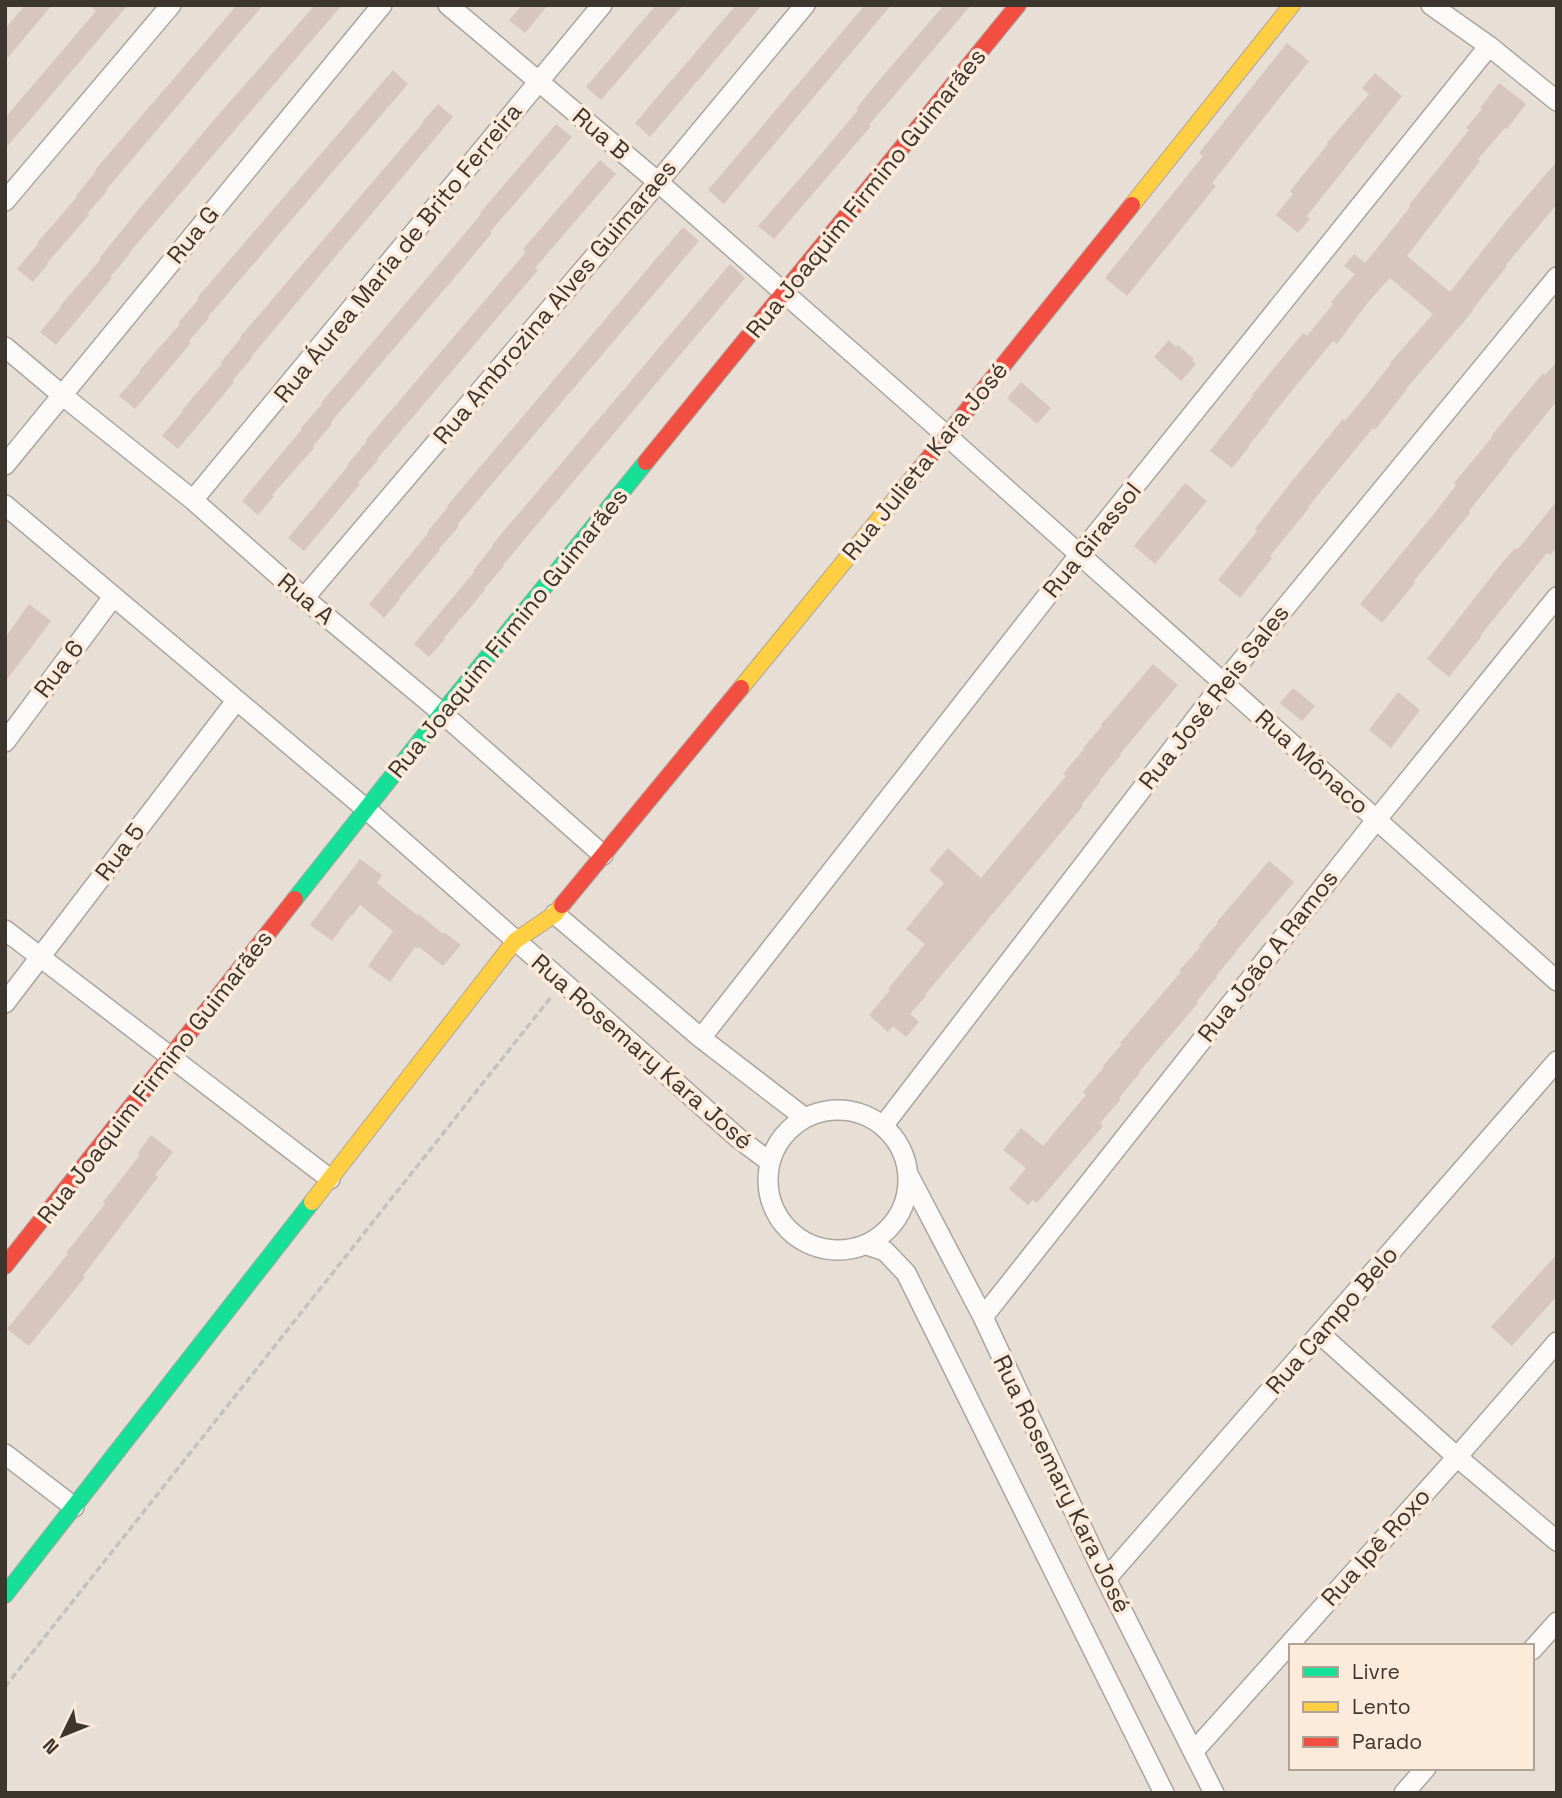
<svg xmlns="http://www.w3.org/2000/svg" width="1562" height="1798" viewBox="0 0 1562 1798" font-family="'Space Grotesk',sans-serif">
<style>
.building{fill:#d7c6bd}
.lines{fill:none;stroke-linecap:round;stroke-linejoin:round}
.street-casing{stroke:#aca59e;stroke-width:22}
.fast-casing{stroke:#aca59e;stroke-width:18}
.slow-casing{stroke:#aca59e;stroke-width:18}
.jam-casing{stroke:#aca59e;stroke-width:18}
.path{stroke:#c5c1be;stroke-width:3.5;stroke-dasharray:7 3.5;stroke-linecap:butt}
.street{stroke:#fbfaf9;stroke-width:19}
.fast{stroke:#16e098;stroke-width:16}
.slow{stroke:#ffcf43;stroke-width:16}
.jam{stroke:#f24e42;stroke-width:16}
.labels{text-anchor:middle;stroke-width:7;stroke-linejoin:round;paint-order:stroke}
.street-label{font-size:24px;fill:#3d362f;stroke:#fcebda}
</style>
<rect width="100%" height="100%" fill="#e7ded5"/>
<path class="building" d="M25,5H52L5,61V29Z
M90,5H128L5,149V118L96,11Z
M237,5H263L106,190L107,191L87,214L89,215L47,263L48,264L33,282L17,269L38,244L37,243L77,197L76,196L96,171L95,170Z
M315,5H342L129,253L130,254L110,277L112,278L56,345L40,332L61,307L60,306L100,260L99,259L134,215L213,121Z
M522,5H548L525,33L509,20Z
M656,5H683L601,100L586,87Z
M736,5H762L650,137L635,123Z
M865,5H891L724,204L708,190Z
M944,5H971L887,104L869,125L871,126L774,239L758,226L817,159L858,110L856,109L876,84Z
M1287,43L1309,61L1212,183L1216,186L1127,296L1105,278L1203,156L1199,153Z
M393,70L408,84L208,317L209,318L189,341L191,343L135,409L119,396L140,372L139,371L180,324L178,323L199,299L197,298Z
M1375,73L1402,96L1307,216L1310,219L1298,233L1276,215L1293,194L1290,191L1328,144L1327,143L1369,94L1362,88Z
M1499,83L1526,104L1507,129L1505,128L1478,159L1480,161L1407,256L1450,292L1506,221L1557,161V204L1506,265L1507,266L1472,310L1473,311L1406,389H1407L1375,430L1373,428L1308,507L1309,508L1270,556L1272,558L1240,598L1218,580L1257,531L1255,529L1292,481L1343,419L1345,421L1391,364L1390,363L1433,314L1390,278L1368,302L1337,344L1333,341L1308,371L1268,420L1269,421L1248,446L1249,447L1232,468L1210,451L1253,396L1252,395L1303,333L1307,336L1333,304L1331,302L1355,274L1344,266L1354,254L1365,263L1391,231L1410,207L1409,205L1469,130L1466,128L1482,109L1480,108Z
M438,104L453,117L251,357L252,358L232,381L234,382L178,449L162,436L183,411L182,410L222,364L221,362L241,338L240,337L423,123L422,122Z
M556,124L572,137L490,232L492,233L472,257L331,422L332,424L313,446L314,448L272,495L274,496L258,515L242,501L302,429L301,428L322,404L321,403L461,238L481,214L480,213Z
M600,160L616,174L535,268L538,270L377,459L378,460L358,483L360,484L304,551L288,538L348,466L347,465L367,441L366,440L526,252L523,249Z
M683,227L699,241L457,525L459,526L439,549L440,550L399,598L400,599L384,618L369,604L429,532L428,531L448,507L447,506Z
M730,264L745,278L503,565L504,566L484,589L485,590L444,638L445,639L429,657L414,644L474,572L473,571L493,546L492,545Z
M1169,340L1176,347L1178,345L1194,359L1192,361L1196,364L1181,381L1154,357Z
M1557,361V401L1508,461H1509L1469,511L1470,513L1413,582L1415,583L1382,623L1360,604L1437,510L1456,485L1454,483L1493,436L1492,435L1543,373L1545,375Z
M1021,382L1051,408L1037,424L1007,398Z
M1185,483L1207,501L1155,564L1134,546Z
M1557,501V547L1550,555L1547,553L1480,636L1481,637L1449,677L1427,659L1502,563L1515,548L1517,550Z
M29,604L51,621L5,682V638Z
M1153,664L1178,685L1120,754L1121,755L1100,780L1101,781L1081,805L1083,806L925,995L926,996L910,1014L919,1022L906,1037L893,1026L888,1032L869,1015L890,990L888,989L925,944L906,929L944,883L929,870L948,848L981,878L1066,776L1063,774L1084,749L1083,748L1102,726L1101,725Z
M1293,688L1315,706L1302,721L1280,703Z
M1398,692L1420,710L1391,748L1369,730Z
M360,859L382,875L377,883L418,916L419,914L443,934L444,932L461,945L443,966L419,947L418,949L415,947L390,982L368,966L393,931L360,905L352,916L351,915L332,941L310,925Z
M1269,861L1294,882L1236,951H1237L1216,976L1217,977L1196,1002L1198,1003L1139,1072L1140,1073L1119,1098L1121,1099L1100,1123L1103,1126L1037,1203L1033,1200L1028,1205L1009,1189L1026,1168L1003,1150L1021,1128L1043,1146L1044,1145L1086,1095L1083,1092L1104,1067L1103,1066L1122,1044L1120,1043L1181,972L1179,971L1201,946L1199,945L1218,923L1217,922Z
M151,1135L173,1152L155,1175L158,1177L83,1276L85,1277L29,1346L7,1329L68,1254L66,1253L105,1204L103,1202L140,1155L138,1153Z
M1557,1254V1296L1512,1346L1491,1327Z"/>
<g class="lines">
<g class="street-casing">
<path id="street" d="M448,5L658,182L947,436L1557,981
M1431,5L1489,46L1557,101
M5,201L171,5
M5,347L62,395L193,500L304,598L442,713L603,855
M5,465L382,5
M193,500L602,5
M5,505L366,809L563,982L738,1138L770,1162
M304,598L658,182L805,5
M5,742L113,597
M555,914L701,1038L805,1118
M5,930L330,1179
M5,1003L236,701
M701,1038L1080,554L1489,46
M768 1180a70 70 0 1 1 140 0a70 70 0 1 1-140 0Z
M883,1126L1224,682L1557,277
M909,1176L983,1317L1106,1579L1214,1793
M867,1245L885,1251L906,1273L1164,1793
M983,1317L1377,819L1557,597
M1320,1334L1457,1457L1557,1541
M5,1454L74,1507
M1106,1579L1557,1061
M1532,1650L1557,1622
M1194,1751L1457,1457L1557,1342
M1404,1793L1426,1768"/>
</g>
<g class="fast-casing">
<path id="fast" d="M295,899L442,713L646,462
M5,1595L312,1202"/>
</g>
<g class="slow-casing">
<path id="slow" d="M1132,205L1292,5
M741,688L919,470
M312,1202L515,941L555,914L562,905"/>
</g>
<g class="jam-casing">
<path id="jam" d="M646,462L1018,5
M919,470L1132,205
M562,905L741,688
M5,1266L295,899"/>
</g>
<path class="path" d="M5,1687L551,997"/>
<use href="#street" class="street"/>
<use href="#fast" class="fast"/>
<use href="#slow" class="slow"/>
<use href="#jam" class="jam"/>
</g>
<g class="labels">
<g class="street-label">
<text transform="translate(601 134) rotate(40)" y="8">Rua B</text>
<text transform="translate(866 193) rotate(-51)" y="8">Rua Joaquim Firmino Guimarães</text>
<text transform="translate(193 235) rotate(-51)" y="8">Rua G</text>
<text transform="translate(398 253) rotate(-51)" y="8">Rua Áurea Maria de Brito Ferreira</text>
<text transform="translate(555 302) rotate(-50)" y="8">Rua Ambrozina Alves Guimaraes</text>
<text transform="translate(925 461) rotate(-51)" y="8">Rua Julieta Kara José</text>
<text transform="translate(1092 540) rotate(-51)" y="8">Rua Girassol</text>
<text transform="translate(306 599) rotate(40)" y="8">Rua A</text>
<text transform="translate(508 633) rotate(-51)" y="8">Rua Joaquim Firmino Guimarães</text>
<text transform="translate(59 669) rotate(-53)" y="8">Rua 6</text>
<text transform="translate(1214 697) rotate(-52)" y="8">Rua José Reis Sales</text>
<text transform="translate(1312 762) rotate(42)" y="8">Rua Mônaco</text>
<text transform="translate(120 852) rotate(-53)" y="8">Rua 5</text>
<text transform="translate(1268 956) rotate(-52)" y="8">Rua João A Ramos</text>
<text transform="translate(642 1052) rotate(41)" y="8">Rua Rosemary Kara José</text>
<text transform="translate(155 1077) rotate(-52)" y="8">Rua Joaquim Firmino Guimarães</text>
<text transform="translate(1332 1320) rotate(-49)" y="8">Rua Campo Belo</text>
<text transform="translate(1062 1484) rotate(64)" y="8">Rua Rosemary Kara José</text>
<text transform="translate(1376 1547) rotate(-48)" y="8">Rua Ipê Roxo</text>
</g>
</g>
<rect width="1562" height="1798" fill="none" stroke="#3d362f" stroke-width="14"/>
<rect x="1289" y="1644" width="245" height="126" fill="#fcebda" stroke="#b0a396" stroke-width="2"/>
<rect x="1303" y="1667" width="35" height="10" fill="#16e098" stroke="#b0a396" stroke-width="2"/>
<text x="1352" y="1679" font-size="21" fill="#3d362f">Livre</text>
<rect x="1303" y="1702" width="35" height="10" fill="#ffcf43" stroke="#b0a396" stroke-width="2"/>
<text x="1352" y="1714" font-size="21" fill="#3d362f">Lento</text>
<rect x="1303" y="1737" width="35" height="10" fill="#f24e42" stroke="#b0a396" stroke-width="2"/>
<text x="1352" y="1749" font-size="21" fill="#3d362f">Parado</text>
<g transform="translate(63 1735) rotate(227)" stroke="#fcebda" stroke-width="5" paint-order="stroke">
<path d="M0-5L12 26L0 18L-12 26Z" fill="#3d362f"/>
<text y="-10" font-size="19" font-weight="bold" text-anchor="middle" fill="#3d362f">N</text>
</g>
</svg>
